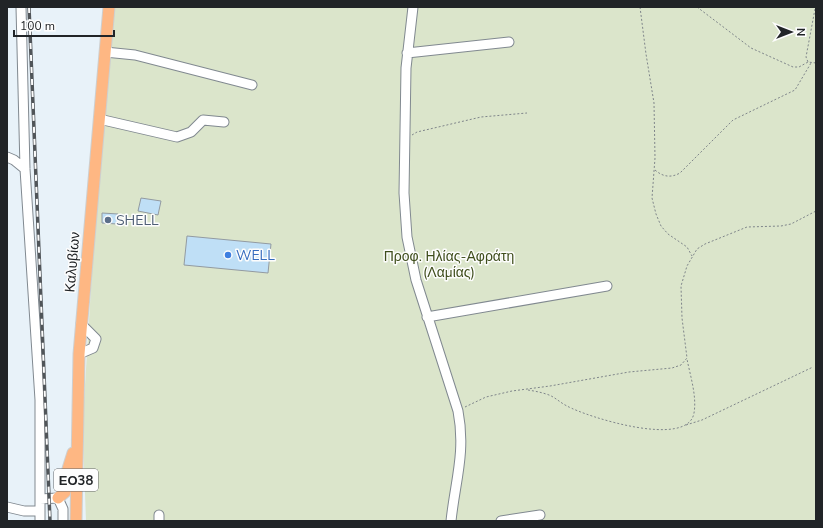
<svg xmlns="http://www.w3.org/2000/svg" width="823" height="528" viewBox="0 0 823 528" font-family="'Nunito Sans',sans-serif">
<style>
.green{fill:#dbe5cb}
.building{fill:#bfdff6;stroke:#929aa1}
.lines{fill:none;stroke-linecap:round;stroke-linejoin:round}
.minor-casing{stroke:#818990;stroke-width:11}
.major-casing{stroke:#cecfcf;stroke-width:13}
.path{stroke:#7f858a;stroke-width:1;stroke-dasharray:2 2;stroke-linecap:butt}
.minor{stroke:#fff;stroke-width:9}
.major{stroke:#feb783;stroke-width:11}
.rail-casing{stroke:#505559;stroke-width:3.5}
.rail{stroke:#fdfdfd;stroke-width:2;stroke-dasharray:6;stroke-linecap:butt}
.service-dot{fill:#5c6f8a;stroke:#fdfdfd;stroke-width:1.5}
.shop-dot{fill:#3f7fe0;stroke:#fdfdfd;stroke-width:1.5}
.labels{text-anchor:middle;stroke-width:3;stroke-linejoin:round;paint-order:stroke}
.shield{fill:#fdfdfd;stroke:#636567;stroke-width:1}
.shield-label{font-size:13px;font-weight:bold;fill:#212427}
.service-label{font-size:14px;fill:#4e5e75;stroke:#fdfdfd;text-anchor:start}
.shop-label{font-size:14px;fill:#366cbe;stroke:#fdfdfd;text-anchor:start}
.park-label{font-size:14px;fill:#3f4e1c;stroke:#fdfdfd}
.street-label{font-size:14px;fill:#212427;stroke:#fdfdfd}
</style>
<rect width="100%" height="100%" fill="#e8f2f9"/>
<path class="green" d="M113,7H816V521H86L83,437L84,401L96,207Z"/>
<path class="building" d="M141,198L161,201L158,215L138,211Z
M102,213L118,214L117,224L102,223Z
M187,236L271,244L268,273L184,265Z"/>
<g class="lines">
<g class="minor-casing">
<path id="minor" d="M21,7L25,169L40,400V521
M413,7L406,68L404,193L407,237L416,280L458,411C466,452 455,482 451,521
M105,52L135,55L252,85
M407,53L509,42
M99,119L177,137L191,132L203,120L224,122
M7,157L14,160L25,169
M427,317L607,286
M79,354L93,348L96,339L81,324
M40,499L58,498L63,509V521
M7,507L24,511H40
M159,521V515
M501,521L540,515"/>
</g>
<g class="major-casing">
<path id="major" d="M58,498L65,492L68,469L73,453
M76,521L79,354L109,7"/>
</g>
<path class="path" d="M640,7L646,54L654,103L655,158L652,198L656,214L661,226L668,234L687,247L692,256
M697,7L751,48L793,67H799L808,62
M815,9L806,57L808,62L816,63
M412,135L417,132L481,117L527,113
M655,170C663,177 671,178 680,173L733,120L795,90L811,63
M528,390C534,391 540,392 546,394C554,396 559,402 567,406C587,417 688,449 694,413C697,396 690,375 687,359
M465,407L486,397L512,391L550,386L629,372L672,368L681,365L687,358L682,318L681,286L687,266L697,249L705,244L747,227L781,226L791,224L816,211
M686,425L702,420L813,367"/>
<use href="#minor" class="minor"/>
<use href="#major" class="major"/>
<g class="rail-casing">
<path id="rail" d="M29,7L50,521"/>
</g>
<use href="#rail" class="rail"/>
</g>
<circle class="service-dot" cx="108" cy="220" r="4"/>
<circle class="shop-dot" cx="228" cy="255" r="4"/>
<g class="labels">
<rect class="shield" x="54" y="469" width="44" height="22" rx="3"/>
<g class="shield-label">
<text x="76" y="485">ΕΟ38</text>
</g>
<g class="service-label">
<text x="116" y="225">SHELL</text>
</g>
<g class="shop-label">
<text x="236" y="260">WELL</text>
</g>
<g class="park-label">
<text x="449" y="261">Προφ. Ηλίας-Αφράτη<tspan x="449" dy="16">(Λαμίας)</tspan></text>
</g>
<g class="street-label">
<text transform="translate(72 262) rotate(-85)" y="5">Καλυβίων</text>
</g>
</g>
<rect width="823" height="528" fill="none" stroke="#212427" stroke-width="16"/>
<g transform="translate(791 32) rotate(90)" stroke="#fdfdfd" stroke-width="3" paint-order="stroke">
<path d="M0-3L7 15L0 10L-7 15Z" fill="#212427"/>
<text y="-6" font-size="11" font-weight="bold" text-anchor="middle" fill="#212427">N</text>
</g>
<path d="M14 30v6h100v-6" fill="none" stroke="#212427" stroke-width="2"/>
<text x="20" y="30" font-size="12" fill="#212427" stroke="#fdfdfd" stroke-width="3" paint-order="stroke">100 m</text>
</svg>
